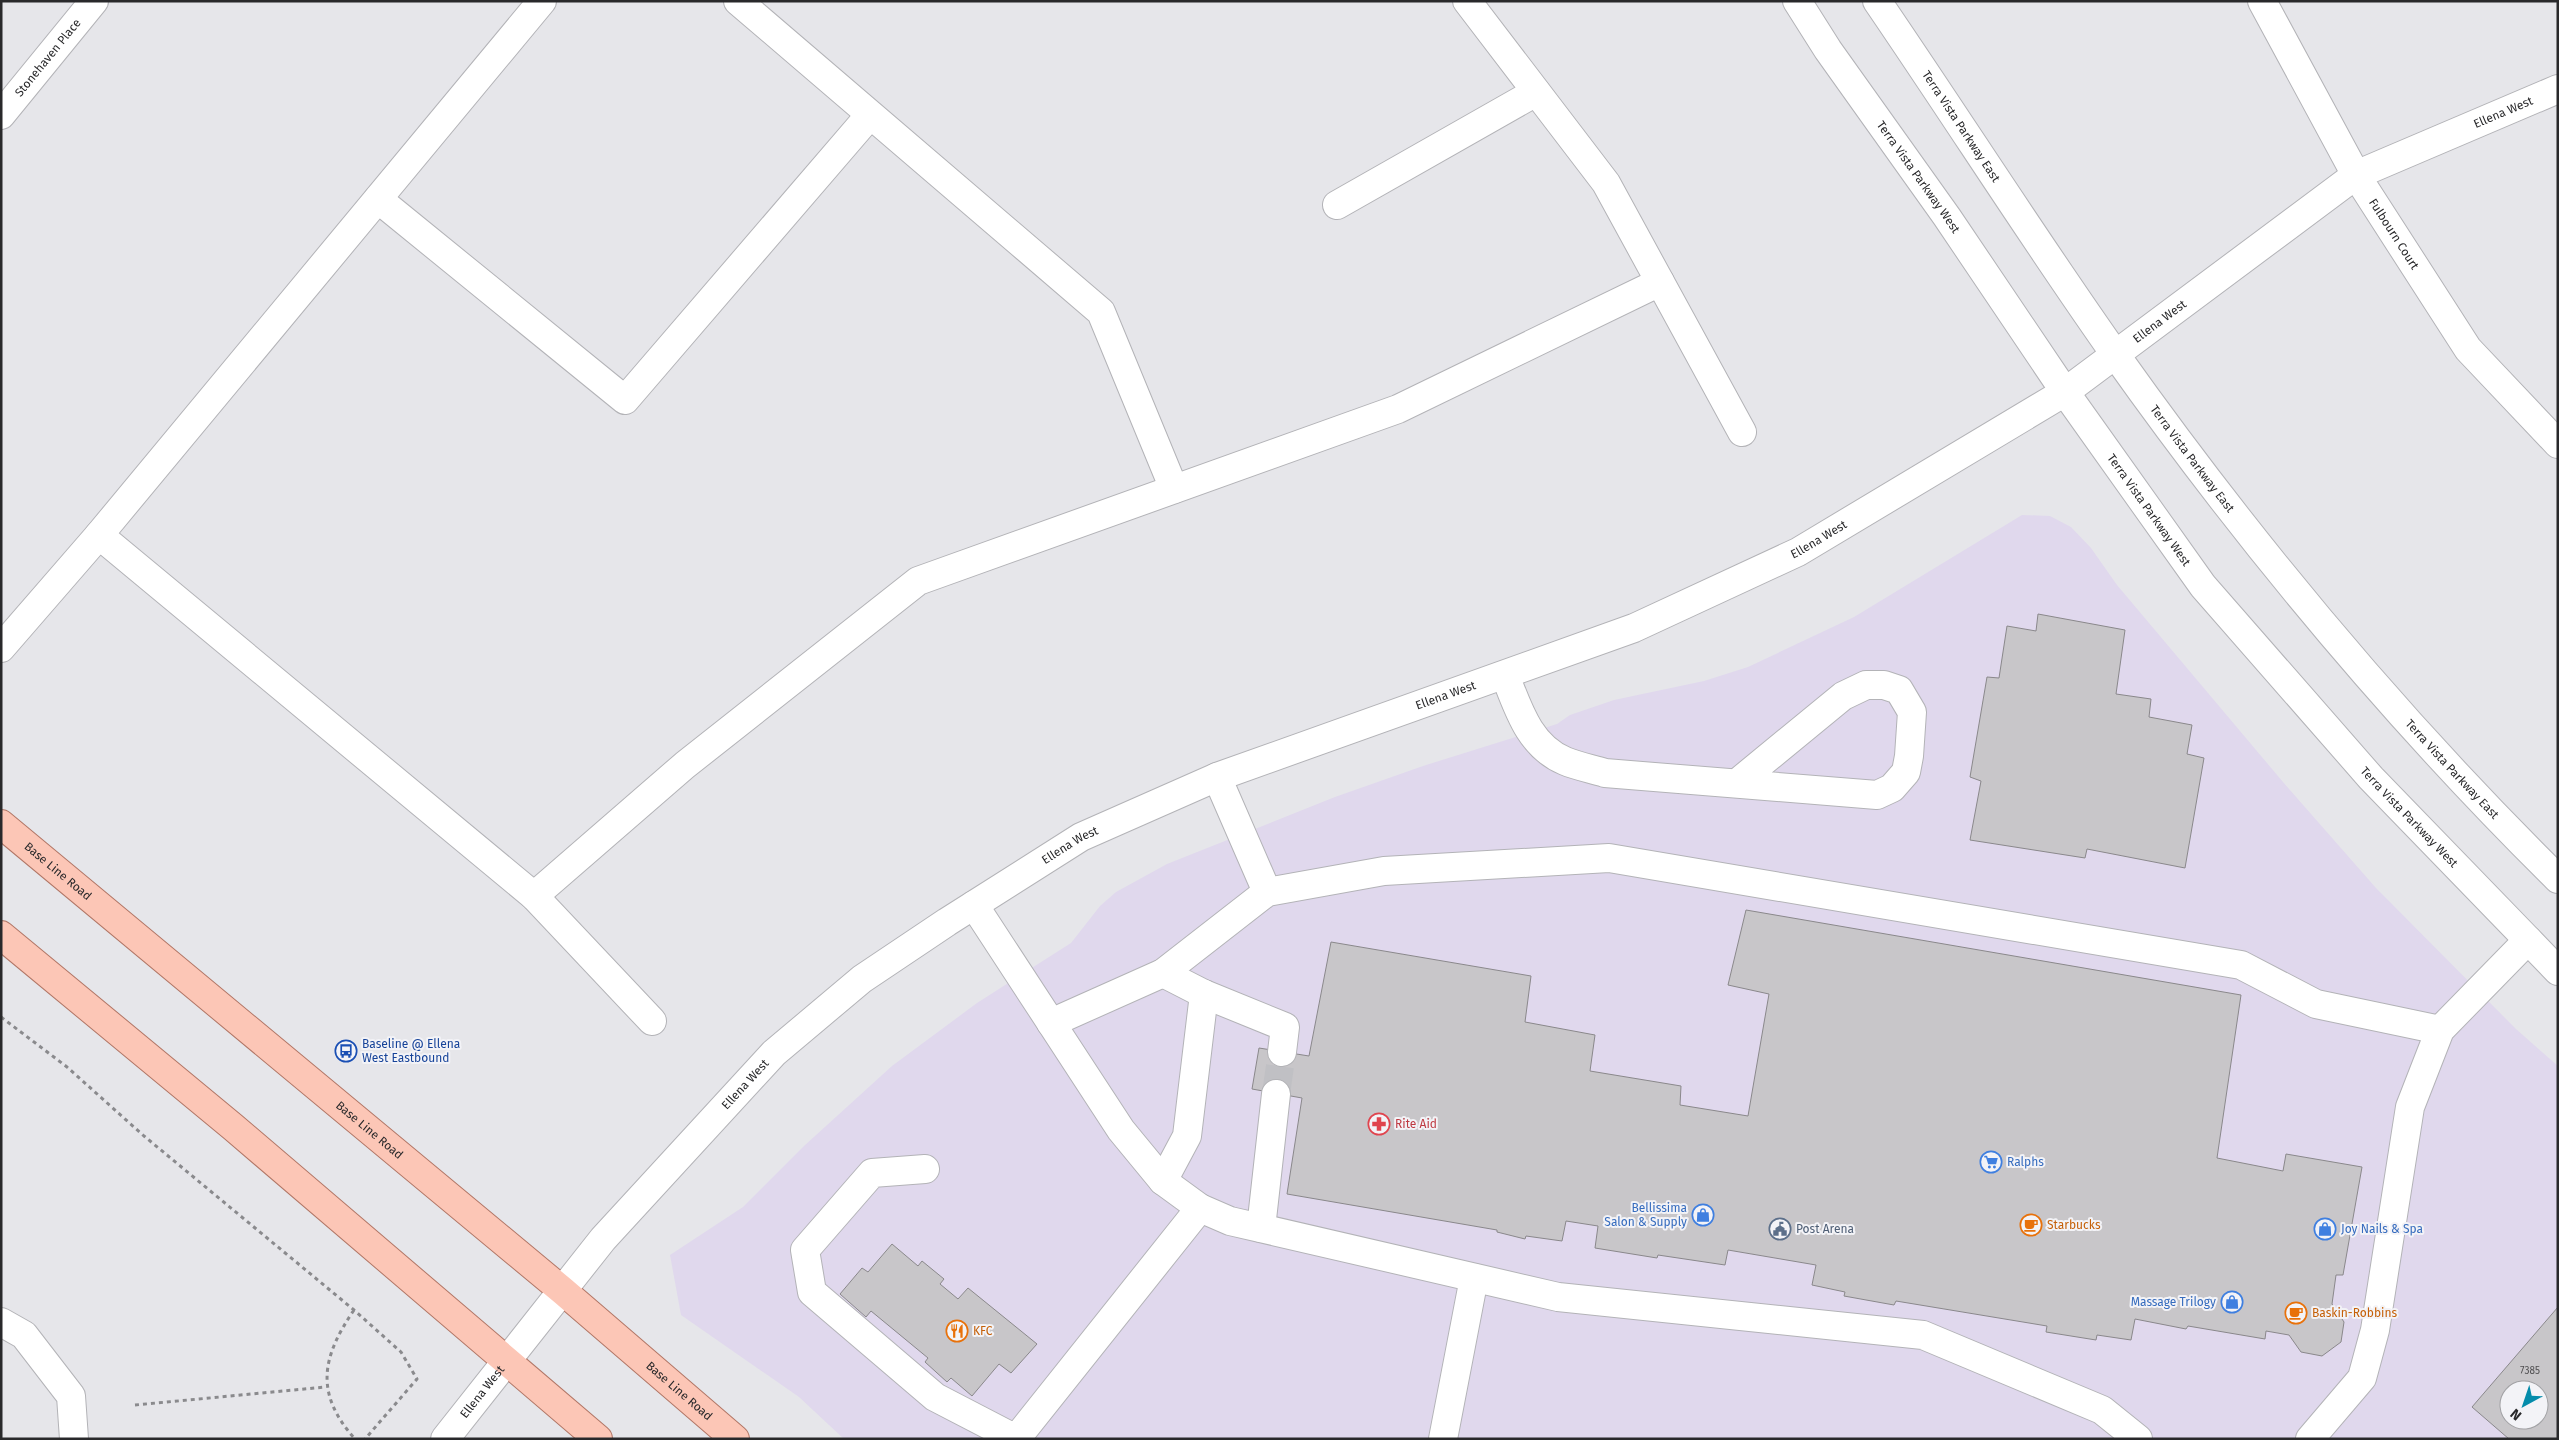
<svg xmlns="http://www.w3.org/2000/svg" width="2559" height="1440" viewBox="0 0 2559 1440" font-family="'Fira Sans',sans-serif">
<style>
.commercial{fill:#e0d8ed;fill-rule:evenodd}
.building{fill:#c8c6c9;stroke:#8a888b;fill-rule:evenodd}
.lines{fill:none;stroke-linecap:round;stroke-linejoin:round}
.minor-tunnel{stroke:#c0c0c4;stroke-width:28;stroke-dasharray:28 14;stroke-linecap:butt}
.minor-casing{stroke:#b3b3b7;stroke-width:30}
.major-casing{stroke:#b17666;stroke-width:30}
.path{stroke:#8a8a8d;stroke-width:3;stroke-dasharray:4 4;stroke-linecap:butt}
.minor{stroke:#fff;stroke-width:28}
.major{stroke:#fcc6b6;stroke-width:28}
.labels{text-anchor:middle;stroke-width:4;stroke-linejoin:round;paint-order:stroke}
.number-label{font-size:10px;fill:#515052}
.street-label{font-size:12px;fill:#29292b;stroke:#f3f3f7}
.transit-label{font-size:12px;fill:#164399;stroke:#f3f3f7;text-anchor:start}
.health-label{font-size:12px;fill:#be3a42;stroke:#f3f3f7;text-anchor:start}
.shop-label{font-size:12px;fill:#366cbe;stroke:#f3f3f7;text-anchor:start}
.food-label{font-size:12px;fill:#c56008;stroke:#f3f3f7;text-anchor:start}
.service-label{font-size:12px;fill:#4e5e75;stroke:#f3f3f7;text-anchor:start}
</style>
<rect width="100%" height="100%" fill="#e6e6ea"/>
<path class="commercial" d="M2022,515L2050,516L2071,527L2091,548L2117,585L2283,782L2376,888L2516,1029L2558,1066V1439H844L799,1397L681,1315L670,1255L743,1207L804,1146L892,1066L977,1003L1071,943L1100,906L1116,892L1167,864L1335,797L1423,766L1557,724L1570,715L1614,700L1704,681L1748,667L1854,617ZM2509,1390H2539V1420H2509Z"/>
<path class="building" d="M2038,614L2125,630L2116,694L2151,699L2149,717L2192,725L2187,754L2204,758L2185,868L2087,849L2085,858L1970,840L1981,781L1970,777L1987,677L1999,678L2007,626L2036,631Z
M1746,910L2241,995L2217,1158L2283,1171L2286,1154L2362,1167L2343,1275H2336L2332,1304L2344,1322L2341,1342L2322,1356L2301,1352L2289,1335L2266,1331L2265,1339L2188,1326L2186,1329L2135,1319L2131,1340L2097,1335L2096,1340L2046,1332L2047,1326L1896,1301L1894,1305L1844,1296L1845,1292L1812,1285L1816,1265L1728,1250L1725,1265L1658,1255L1657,1258L1595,1248L1598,1226L1566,1221L1562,1241L1526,1236L1525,1239L1497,1232V1230L1287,1194L1302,1098L1252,1089L1259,1048L1309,1056L1331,942L1531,976L1525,1022L1595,1035L1590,1071L1681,1086L1680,1105L1748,1116L1769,994L1728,985Z
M892,1244L918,1266L922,1261L944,1279L940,1284L958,1299L968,1288L1037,1344L1011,1373L999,1364L972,1396L951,1378L947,1382L925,1362L928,1358L871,1311L866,1317L840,1294L862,1268L868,1272Z
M2558,1307V1439H2509L2472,1407ZM2509,1390H2539V1420H2509Z"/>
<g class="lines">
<path class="minor-tunnel" d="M1276,1094L1282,1052"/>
<g class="minor-casing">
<g id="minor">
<path d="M738,1L1101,312L1174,489"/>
<path d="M1467,1L1606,183L1742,432"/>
<path id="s1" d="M1797,1L1828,50L1947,217L2065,392L2203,586L2371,778L2558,971"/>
<path id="s2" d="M1877,1C1957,118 2033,238 2115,354C2247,540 2395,718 2558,879"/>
<path id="s3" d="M2262,1L2356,175L2468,349L2558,444"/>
<path id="s4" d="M1,115L94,1"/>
<path d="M378,199L625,400L870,115"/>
<path d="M1337,205L1536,92"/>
<path d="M99,535L534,896L652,1021"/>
<path d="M1,648L99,535L542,1"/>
<path d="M1505,675C1518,708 1529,746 1565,761C1577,766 1592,769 1605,773L1877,795L1892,788L1906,772L1909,756L1912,712L1899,690L1884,685H1866L1843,696L1737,783"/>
<path d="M1217,777L1267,892"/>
<path d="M534,896L685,765L918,581L1398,409L1660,282"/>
<path d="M974,905L1121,1130L1163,1181L1200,1208L1230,1221L1558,1297L1923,1335L2102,1410L2138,1439"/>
<path d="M1163,973L1204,994L1285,1027L1282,1052"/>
<path d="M1051,1023L1163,973L1267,892L1384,871L1609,858L2241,965L2316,1004L2440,1030"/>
<path d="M925,1169L872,1173L805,1250L812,1292L935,1397L1016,1439L1200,1208"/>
<path d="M1163,1181L1187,1136L1204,994"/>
<path d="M1261,1228L1276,1094"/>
<path d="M1,1322L24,1335L71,1396L74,1439"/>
<path id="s5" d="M445,1439L603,1239L774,1053L862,979L947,922L1081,837L1217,777L1634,628L1798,552L2065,392L2356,175L2558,89"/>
<path d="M1443,1439L1474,1278"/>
<path d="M2310,1439L2362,1378L2375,1330L2410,1107L2440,1030L2528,940"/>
</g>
</g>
<g class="major-casing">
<g id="major">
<path id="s6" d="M1,824L563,1291L735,1439"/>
<path d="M1,935L233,1127L598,1439"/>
</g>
</g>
<path class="path" d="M1,1017L67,1067L144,1136L354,1310L401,1352L417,1379L365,1439
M354,1310C322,1357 314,1393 355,1439
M135,1405L326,1387"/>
<use href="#minor" class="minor"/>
<use href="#major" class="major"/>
</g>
<defs>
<g id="bus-ring" transform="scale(1.125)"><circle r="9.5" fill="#f3f3f7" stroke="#1a4fb4" stroke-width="1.5"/><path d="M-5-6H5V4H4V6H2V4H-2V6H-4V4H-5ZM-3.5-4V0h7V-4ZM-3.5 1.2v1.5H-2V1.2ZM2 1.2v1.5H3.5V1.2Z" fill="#1a4fb4"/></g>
<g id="pharmacy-ring" transform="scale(1.125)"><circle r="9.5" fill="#f3f3f7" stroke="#e0444e" stroke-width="1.5"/><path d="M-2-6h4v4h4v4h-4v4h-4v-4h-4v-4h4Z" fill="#e0444e"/></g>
<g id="supermarket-ring" transform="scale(1.125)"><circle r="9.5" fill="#f3f3f7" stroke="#3f7fe0" stroke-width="1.5"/><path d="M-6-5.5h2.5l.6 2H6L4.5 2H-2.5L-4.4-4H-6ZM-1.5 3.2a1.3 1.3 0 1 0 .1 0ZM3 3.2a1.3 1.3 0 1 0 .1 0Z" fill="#3f7fe0"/></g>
<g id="shop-ring" transform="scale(1.125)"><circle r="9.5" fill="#f3f3f7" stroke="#3f7fe0" stroke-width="1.5"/><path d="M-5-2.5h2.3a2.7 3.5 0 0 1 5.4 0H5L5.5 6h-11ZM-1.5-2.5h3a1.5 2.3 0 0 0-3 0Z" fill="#3f7fe0"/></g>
<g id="cafe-ring" transform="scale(1.125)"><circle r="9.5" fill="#f3f3f7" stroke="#e8710a" stroke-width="1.5"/><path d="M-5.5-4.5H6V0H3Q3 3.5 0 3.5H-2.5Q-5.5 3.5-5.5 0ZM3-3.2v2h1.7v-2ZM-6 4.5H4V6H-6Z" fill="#e8710a"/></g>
<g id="civic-ring" transform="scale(1.125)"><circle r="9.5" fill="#f3f3f7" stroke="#5c6f8a" stroke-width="1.5"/><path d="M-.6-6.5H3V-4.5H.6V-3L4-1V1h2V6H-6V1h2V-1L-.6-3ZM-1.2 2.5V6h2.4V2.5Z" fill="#5c6f8a"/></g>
<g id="restaurant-ring" transform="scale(1.125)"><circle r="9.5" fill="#f3f3f7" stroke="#e8710a" stroke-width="1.5"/><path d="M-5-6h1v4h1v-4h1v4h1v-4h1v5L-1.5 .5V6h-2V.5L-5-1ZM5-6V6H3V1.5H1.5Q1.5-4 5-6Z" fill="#e8710a"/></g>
</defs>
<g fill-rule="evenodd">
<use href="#bus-ring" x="346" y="1051"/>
<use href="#pharmacy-ring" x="1379" y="1124"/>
<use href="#supermarket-ring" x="1991" y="1162"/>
<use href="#shop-ring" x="1703" y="1215"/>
<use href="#cafe-ring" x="2031" y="1225"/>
<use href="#civic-ring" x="1780" y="1229"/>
<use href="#shop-ring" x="2325" y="1229"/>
<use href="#shop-ring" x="2232" y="1302"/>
<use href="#cafe-ring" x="2296" y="1313"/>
<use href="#restaurant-ring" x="957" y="1331"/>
</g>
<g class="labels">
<g class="number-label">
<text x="2530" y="1374">7385</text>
</g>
<g class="street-label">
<text dy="4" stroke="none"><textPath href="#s4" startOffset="74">Stonehaven Place</textPath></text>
<text dy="4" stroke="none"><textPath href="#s5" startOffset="2490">Ellena West</textPath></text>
<text dy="4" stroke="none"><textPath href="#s2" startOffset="151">Terra Vista Parkway East</textPath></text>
<text dy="4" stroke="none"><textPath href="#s1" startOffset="214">Terra Vista Parkway West</textPath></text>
<text dy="4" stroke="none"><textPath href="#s3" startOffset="268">Fulbourn Court</textPath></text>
<text dy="4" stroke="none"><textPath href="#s5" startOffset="2085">Ellena West</textPath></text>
<text dy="4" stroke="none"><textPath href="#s2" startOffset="556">Terra Vista Parkway East</textPath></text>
<text dy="4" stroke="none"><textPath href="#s1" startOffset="619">Terra Vista Parkway West</textPath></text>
<text dy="4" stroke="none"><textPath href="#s5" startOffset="1680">Ellena West</textPath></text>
<text dy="4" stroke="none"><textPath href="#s5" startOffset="1275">Ellena West</textPath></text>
<text dy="4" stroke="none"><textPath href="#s2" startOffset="961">Terra Vista Parkway East</textPath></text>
<text dy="4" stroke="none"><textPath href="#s1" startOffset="1022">Terra Vista Parkway West</textPath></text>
<text dy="4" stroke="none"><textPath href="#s5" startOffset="870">Ellena West</textPath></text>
<text dy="4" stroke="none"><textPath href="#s6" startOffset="74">Base Line Road</textPath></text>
<text dy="4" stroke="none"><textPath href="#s5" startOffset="465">Ellena West</textPath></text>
<text dy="4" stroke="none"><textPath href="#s6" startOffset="479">Base Line Road</textPath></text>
<text dy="4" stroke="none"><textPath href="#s6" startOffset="884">Base Line Road</textPath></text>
<text dy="4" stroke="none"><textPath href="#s5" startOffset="60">Ellena West</textPath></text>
</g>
<g class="transit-label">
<text x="362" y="1048">Baseline @ Ellena<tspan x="362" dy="14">West Eastbound</tspan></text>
</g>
<g class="health-label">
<text x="1395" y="1128">Rite Aid</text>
</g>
<g class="shop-label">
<text x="2007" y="1166">Ralphs</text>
<text x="1687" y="1212" text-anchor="end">Bellissima<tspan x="1687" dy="14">Salon &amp; Supply</tspan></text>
<text x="2341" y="1233">Joy Nails &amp; Spa</text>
<text x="2216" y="1306" text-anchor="end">Massage Trilogy</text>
</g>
<g class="food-label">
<text x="2047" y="1229">Starbucks</text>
<text x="2312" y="1317">Baskin-Robbins</text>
<text x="973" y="1335">KFC</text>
</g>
<g class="service-label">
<text x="1796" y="1233">Post Arena</text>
</g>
</g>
<rect width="2559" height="1440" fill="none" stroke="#29292b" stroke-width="5"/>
<g transform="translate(2524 1405) rotate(220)"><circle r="24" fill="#f3f3f7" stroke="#a2a2a5"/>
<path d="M0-4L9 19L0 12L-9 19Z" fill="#048cab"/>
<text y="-8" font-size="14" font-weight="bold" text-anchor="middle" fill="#29292b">N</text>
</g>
</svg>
